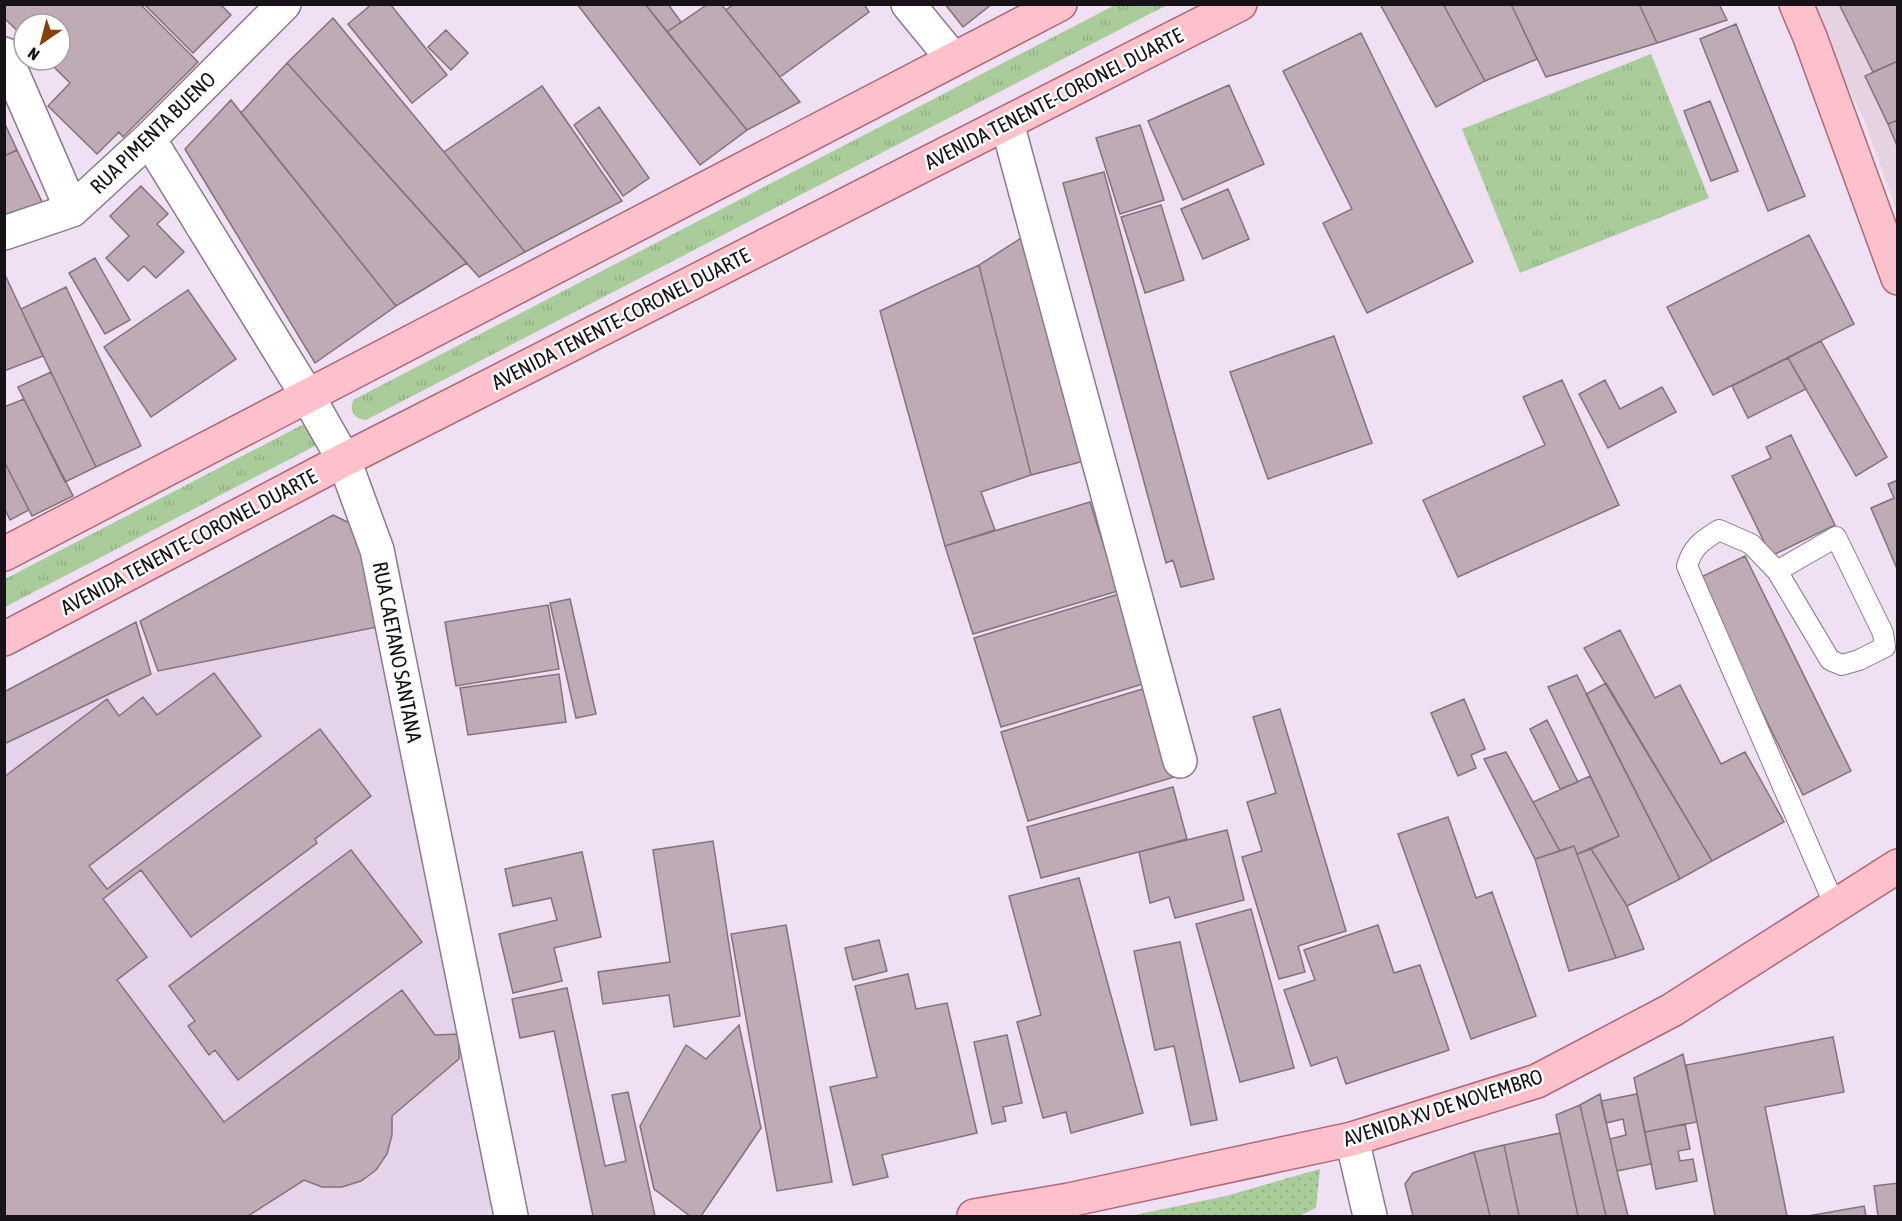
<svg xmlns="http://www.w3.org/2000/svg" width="1902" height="1221" viewBox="0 0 1902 1221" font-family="'Asap Condensed',sans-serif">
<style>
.commercial{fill:#e5d2e3}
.built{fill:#e5d3ea}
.grass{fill:url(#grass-tufts)}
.park{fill:url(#park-dots)}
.building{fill:#bfabb6;stroke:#84717c;stroke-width:1.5}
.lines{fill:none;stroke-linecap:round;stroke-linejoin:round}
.service-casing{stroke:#887b8b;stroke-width:22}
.minor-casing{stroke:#887b8b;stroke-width:36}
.primary-casing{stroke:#ac6876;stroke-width:36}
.service{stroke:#fff;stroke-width:20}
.minor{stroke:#fff;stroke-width:33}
.primary{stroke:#fec1cb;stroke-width:33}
.labels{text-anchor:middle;stroke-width:5;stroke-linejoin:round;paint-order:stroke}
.street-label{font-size:21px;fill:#161217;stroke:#fff}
</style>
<defs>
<pattern id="grass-tufts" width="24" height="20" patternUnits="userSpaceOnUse" patternTransform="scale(1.5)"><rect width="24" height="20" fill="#aacc9b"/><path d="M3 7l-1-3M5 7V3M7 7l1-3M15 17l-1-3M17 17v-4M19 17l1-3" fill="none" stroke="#92ae85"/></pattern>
<pattern id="park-dots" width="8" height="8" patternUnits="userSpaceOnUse" patternTransform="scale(1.5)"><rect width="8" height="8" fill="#aacc9b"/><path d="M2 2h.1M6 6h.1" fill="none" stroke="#92ae85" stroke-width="1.8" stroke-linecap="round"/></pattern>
</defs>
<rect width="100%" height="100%" fill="#efe1f3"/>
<path class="commercial" d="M1806,5H1897V212L1864,119Z"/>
<path class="built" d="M377,627L494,1199L487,1216H5V744L158,671Z"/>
<path class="grass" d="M1115,5H1167L366,420C354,419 349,411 353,400Z
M1651,54L1709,198L1520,273L1462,129Z
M308,424L317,443L313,447L5,607V579L302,425Z"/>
<path class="park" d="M1320,1169L1316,1208L1299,1216H1130L1226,1196Z"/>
<path class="building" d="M4,4H140L198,62L123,137L119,132L97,154L48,106L70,83L47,60H60V24H24V37L4,18Z
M144,4H220L231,15L193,53Z
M372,4H390L447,75L412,103L348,24Z
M577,4H645L747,130L700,165Z
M645,4H668L681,22L667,32Z
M708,4H721L800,102L747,130L667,32Z
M734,4H864L869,12L780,77L726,10Z
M945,4H992L963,27Z
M1380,4H1443L1485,81L1436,107Z
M1443,4H1511L1537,59L1485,81Z
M1511,4H1639L1657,43L1546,77Z
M1639,4H1719L1727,20L1657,43Z
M1839,4H1898V61L1873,72Z
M333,18L444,152L525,252L479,277L287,63Z
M1736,24L1805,196L1768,211L1700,39Z
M446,30L468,53L451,70L428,47Z
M1361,33L1473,262L1367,313L1323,223L1352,209L1283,71Z
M1898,61V120L1888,124L1865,76Z
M287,63L467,263L396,306L241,113Z
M1229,85L1264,164L1183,200L1148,121Z
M542,86L622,201L525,252L444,152Z
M231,100L396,306L315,363L185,149Z
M1710,101L1738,171L1711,181L1684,111Z
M599,107L649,178L623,196L574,125Z
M1898,120V148L1888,124Z
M4,122L17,150L4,156Z
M1140,125L1164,200L1120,214L1096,138Z
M17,150L43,204L4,222V156Z
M1104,172L1214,579L1181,587L1173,560L1166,563L1063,183Z
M141,186L168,214L157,224L184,252L156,278L144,266L128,281L106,258L129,236L110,216Z
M1228,189L1249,239L1203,259L1181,209Z
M1161,205L1184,280L1145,293L1121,217Z
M1029,233L1088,460L1031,475L979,265Z
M1809,235L1854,324L1713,395L1667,307Z
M95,258L130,320L105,334L69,273Z
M979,265L1031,475L981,492L995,530L945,546L880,311Z
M4,277H6L43,356L4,371Z
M66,287L141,446L96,467L21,309Z
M188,290L236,359L151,417L104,347Z
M1334,336L1372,443L1268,479L1230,372Z
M1821,341L1887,457L1856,476L1788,358Z
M1788,358L1806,389L1748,418L1732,386Z
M51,372L96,467L65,482L18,387Z
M1562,380L1619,505L1458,577L1423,500L1545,445L1523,397Z
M1605,380L1620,409L1662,387L1676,412L1608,448L1579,394Z
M24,399L73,496L32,516L4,461V407Z
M1791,435L1835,525L1771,556L1732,476L1771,458L1766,447Z
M4,461L29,510L10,520L4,507Z
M1898,480V571L1871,508L1894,498L1888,484Z
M1090,502L1118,591L973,634L945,546Z
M333,515L362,529L387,625L158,671L140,621Z
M1745,556L1851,771L1803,795L1697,579Z
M1119,594L1146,683L1001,727L974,638Z
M570,599L596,714L576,718L550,603Z
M548,605L559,669L456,686L445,622Z
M136,622L151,674L4,744V692Z
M1620,630L1655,698L1680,685L1721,764L1745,752L1784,822L1712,861L1584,648Z
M214,673L261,736L89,866L107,889L320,729L371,796L315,839L317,843L191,937L141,870L103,899L147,957L117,980L224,1122L402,990L435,1035L459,1034V1059L392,1116V1135L387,1154L376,1170L361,1181L342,1187H322L304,1180L248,1216H4V777L107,699L119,716L143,697L157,715Z
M559,674L566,722L468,735L460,688Z
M1577,675L1680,879L1627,906L1591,849L1619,836L1548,687Z
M1606,683L1712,861L1680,879L1586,694Z
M1146,688L1174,777L1028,821L1001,732Z
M1464,699L1485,749L1471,755L1476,768L1458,776L1431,713Z
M1280,709L1346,931L1298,946L1305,972L1279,979L1242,857L1262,851L1247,802L1276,793L1253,717Z
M1547,720L1578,782L1560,789L1530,729Z
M1506,752L1533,802L1560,851L1535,859L1484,759Z
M1590,776L1619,836L1577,854L1574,846L1560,851L1533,802Z
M1173,787L1187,839L1041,878L1027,827Z
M1448,817L1476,898L1492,892L1536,1016L1471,1039L1398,834Z
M1227,830L1244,900L1175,918L1169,897L1150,903L1139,852Z
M713,841L740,1016L674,1027L669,995L603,1004L598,972L670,962L653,850Z
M1574,846L1616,958L1569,971L1535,859Z
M1591,849L1627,906L1644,949L1616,958L1577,854Z
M351,850L422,942L238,1080L215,1050L209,1055L188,1026L195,1021L169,986Z
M582,852L601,937L554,948L562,981L513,993L499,934L557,920L551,898L513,906L505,869Z
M1079,878L1143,1113L1071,1133L1066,1112L1043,1118L1017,1022L1041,1015L1009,896Z
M1251,909L1294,1068L1240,1082L1196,924Z
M786,925L832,1182L777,1191L731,934Z
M1378,925L1394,973L1420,965L1449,1050L1346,1084L1337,1057L1311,1066L1284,990L1315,980L1304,950Z
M879,940L887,971L853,980L845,948Z
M1180,942L1217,1120L1191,1125L1174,1046L1155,1050L1134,951Z
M908,974L916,1009L947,1003L977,1133L882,1155L888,1177L853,1185L830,1087L877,1077L855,986Z
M567,988L605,1166L626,1161L612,1095L628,1092L655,1216H593L554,1031L520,1038L512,999Z
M739,1025L761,1128L701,1216H690L654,1189L640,1126L686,1045L706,1059Z
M1007,1035L1022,1103L1003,1107L1006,1121L992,1124L974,1042Z
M1833,1037L1844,1092L1765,1107L1787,1216H1715L1686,1065Z
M1683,1054L1697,1122L1645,1132L1634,1078Z
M1600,1094L1617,1171L1628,1216H1606L1580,1105Z
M1637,1094L1651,1164L1617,1171L1610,1139L1626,1135L1623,1119L1606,1123L1601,1101Z
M1580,1105L1606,1216H1578L1556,1115Z
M1685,1124L1690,1149L1678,1151L1680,1161L1693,1159L1697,1181L1656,1189L1645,1132Z
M1560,1133L1578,1216H1519L1504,1145Z
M1504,1145L1519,1216H1490L1474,1152Z
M1474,1152L1490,1216H1413L1405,1184L1413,1173Z
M1898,1183V1216H1878L1874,1186Z
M1864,1206L1866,1216H1808Z"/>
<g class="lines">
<g class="service-casing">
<path id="service" d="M1777,571L1836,537L1883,633L1885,647L1859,660L1842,665L1830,660L1777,571L1751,544L1719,530C1702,541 1693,546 1687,566L1835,906"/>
</g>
<g class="minor-casing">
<path id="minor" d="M908,4L953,59
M4,54L72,210
M1007,123L1180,761
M149,139L307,395L344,460L377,550L511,1216
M4,233L72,210L149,139L284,4
M1352,1139L1370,1216"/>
</g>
<g class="primary-casing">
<path id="primary" d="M1796,4L1810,37L1898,278
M4,554L1060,4
M4,639L344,460L1240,4
M974,1216L1069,1200L1352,1139L1537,1081L1672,1010L1898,866"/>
</g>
<use href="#service" class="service"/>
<use href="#minor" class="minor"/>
<use href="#primary" class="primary"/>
</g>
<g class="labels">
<g class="street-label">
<text transform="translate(1054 99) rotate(-27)" y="7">AVENIDA TENENTE-CORONEL DUARTE</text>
<text transform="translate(153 133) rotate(-44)" y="7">RUA PIMENTA BUENO</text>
<text transform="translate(621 319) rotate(-27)" y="7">AVENIDA TENENTE-CORONEL DUARTE</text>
<text transform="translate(189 542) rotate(-28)" y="7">AVENIDA TENENTE-CORONEL DUARTE</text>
<text transform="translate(397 652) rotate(79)" y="7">RUA CAETANO SANTANA</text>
<text transform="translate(1443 1108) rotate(-18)" y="7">AVENIDA XV DE NOVEMBRO</text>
</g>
</g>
<rect width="1902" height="1221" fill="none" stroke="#161217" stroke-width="12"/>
<g transform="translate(42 42) rotate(215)"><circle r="28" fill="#ffffff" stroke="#a2a0a2" stroke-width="1.5"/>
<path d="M0-4.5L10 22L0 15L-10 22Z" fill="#83410e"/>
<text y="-9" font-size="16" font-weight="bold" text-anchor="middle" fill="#161217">N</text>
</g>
</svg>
